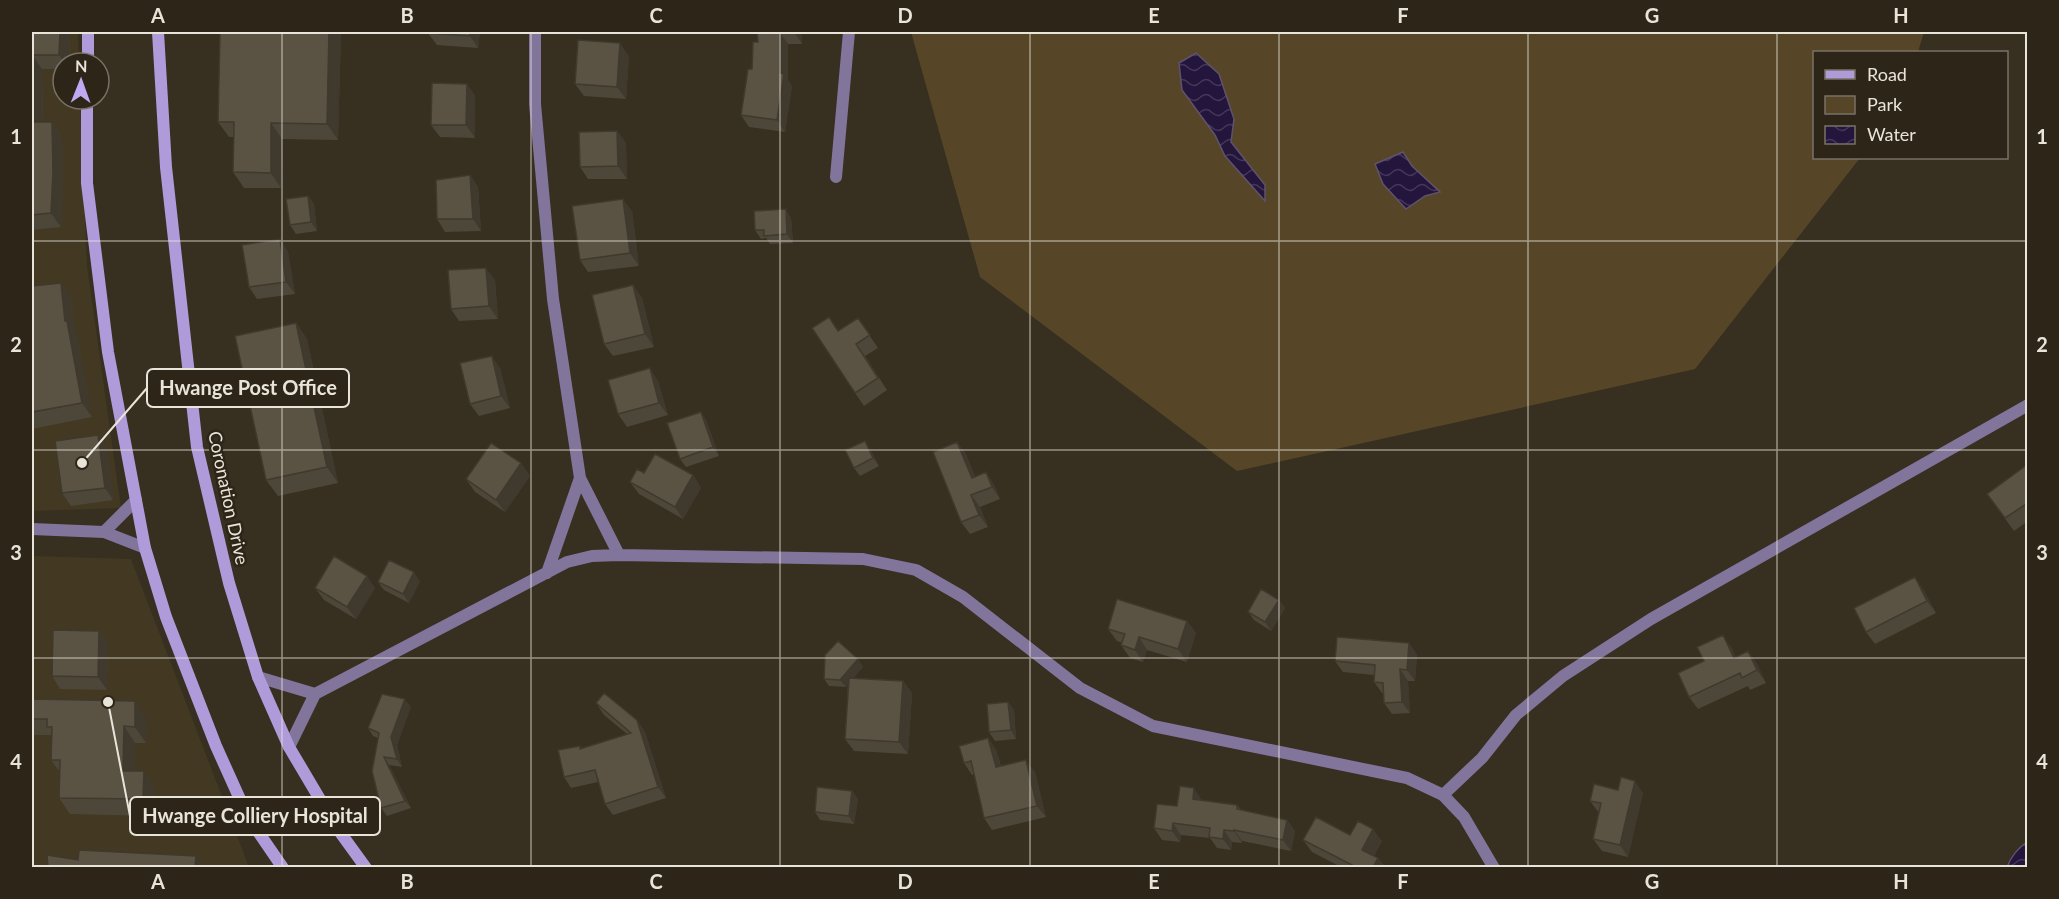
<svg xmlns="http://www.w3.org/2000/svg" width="2059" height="899" viewBox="0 0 2059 899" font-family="Lato,sans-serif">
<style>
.built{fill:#433822}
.green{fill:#564627}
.water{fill:url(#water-waves);stroke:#5f536c;stroke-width:1.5}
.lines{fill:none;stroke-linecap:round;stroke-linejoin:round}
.street{stroke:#81759c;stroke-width:12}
.secondary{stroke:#af9bd9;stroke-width:12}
.wall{fill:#4d4739}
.shaded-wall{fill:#3f392e}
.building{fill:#5a5242;stroke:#3f392e;stroke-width:1.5}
.grid{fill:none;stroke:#e9e4da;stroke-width:1.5;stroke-opacity:0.55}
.labels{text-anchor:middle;stroke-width:5;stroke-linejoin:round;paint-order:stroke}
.street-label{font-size:18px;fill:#e9e4da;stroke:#2d2517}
.leader{fill:none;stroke:#e9e4da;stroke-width:2}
.callout-dot{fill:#e9e4da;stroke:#2d2517;stroke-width:2}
.callout{fill:#2d2517;stroke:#e9e4da;stroke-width:2}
.callout-label{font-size:20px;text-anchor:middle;font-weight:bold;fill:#e9e4da}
.neatline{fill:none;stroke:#e9e4da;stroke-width:2}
.grid-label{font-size:20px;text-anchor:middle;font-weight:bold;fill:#e9e4da}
</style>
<defs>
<pattern id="water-waves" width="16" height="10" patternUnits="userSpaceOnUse" patternTransform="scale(1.5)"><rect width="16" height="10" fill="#24153d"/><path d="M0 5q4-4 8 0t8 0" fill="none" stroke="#443758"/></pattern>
</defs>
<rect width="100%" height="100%" fill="#372f20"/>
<path class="built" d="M32,32H78L79,63H63V99H80L87,266L121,508L32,511Z
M32,556L131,559L249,867L32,868Z"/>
<path class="green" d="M911,32H1924L1918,52H1814V158H1860L1695,369L1237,471L980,277Z"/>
<path class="water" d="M1196,53L1219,74L1234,119L1231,142L1265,185V201L1225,156L1215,135L1182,90L1179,63Z
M1403,152L1412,166L1440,192L1425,196L1406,209L1383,184L1375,164Z
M2027,842V867H2007C2011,857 2018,848 2027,842Z"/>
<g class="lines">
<path class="street" d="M535,32V104L553,299L580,478L547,573
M836,177L849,32
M580,478L619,555
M32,529L104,532L145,548
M104,532L136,500
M258,677L315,694
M289,747L315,694L567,562L592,556L619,555L863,559L916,570L963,597L1080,688L1153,726L1407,778L1443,795L1464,817L1494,868
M1443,795L1482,758L1516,715L1563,676L1651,619L2028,405"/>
<path class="secondary" d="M158,32L166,167L197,447L229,583L258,677L289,747L337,828L366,868
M88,63V32
M87,99V183L108,352L145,548L166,617L216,746L248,817L283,868"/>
</g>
<path class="wall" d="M32,32H70L69,63H63V69H42L43,122H52L62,136L63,186L61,227L32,230Z
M341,32L338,140L282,139L281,188H244L233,172L234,137H229L218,122Z
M428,32H480L478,48L437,45L428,33Z
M757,32H801L802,44H788V80L792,86L785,132L749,127L741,115L752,69L758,42Z
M629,56L626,99L584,96L575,84Z
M467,84L475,96V138L440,137L431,125Z
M617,131L626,143L627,179H588L580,167Z
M470,175L478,187L481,231L445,232L437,219Z
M308,196L314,204L317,231L296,234L290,225Z
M632,211L639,266L588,272L580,260Z
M791,218L793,243L770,244L766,238L761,239L755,230Z
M280,239L288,252L295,294L257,299L249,287Z
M495,280L498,319L459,321L451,309Z
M61,283L71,297L75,332L77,335L92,417L32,429V286Z
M633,285L642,298L654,347L613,356L604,344Z
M858,318L878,348L865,356L887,390L864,406L855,393L839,331Z
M296,323L307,339L338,483L278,496L266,480Z
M500,368L510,408L479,416L470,404Z
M658,381L668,415L627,427L618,414Z
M701,412L706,420L719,456L686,467L680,459Z
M98,435L107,448L113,500L71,506L62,493Z
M865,441L870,449L879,466L860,476L854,468Z
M957,442L966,454L975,477L986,472L994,485L1000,499L980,507L988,527L970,534L961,522Z
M521,463L530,476L505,512L475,492L466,479Z
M2028,464V521L2014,531L1987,494Z
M644,473L693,475L701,488L683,519L639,494L630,482Z
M420,581L409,603L384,590L378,582Z
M315,588H375L356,619L324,600Z
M1923,589L1936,613L1875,644L1866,632Z
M1279,600L1285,608L1271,631L1254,620L1248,612Z
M1187,621L1196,633L1187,662L1147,650L1143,662L1130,658L1121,645L1122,643L1117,641L1108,629Z
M99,631L108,644L107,690L60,689L52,676Z
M1409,643L1417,655L1415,681H1408L1410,713L1392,714L1384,703V694L1382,693L1374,682V675L1343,672L1335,661Z
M1731,647L1736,657L1748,651L1757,664L1766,683L1750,690L1748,686L1698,709L1689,697L1704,661Z
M858,659L863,667L853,678L903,681L912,693L908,754L854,751L845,739L848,684L846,687L829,686L824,679Z
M32,696L33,699L147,718L146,743H135L134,771H144L155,788L154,816L70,814L59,798L60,772L51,760L52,735H32Z
M1008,702L1014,710L1016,739L995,741L989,732Z
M596,703L637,720L645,732L666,798L613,815L605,804L598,782L571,788L564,777L581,748L627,734L604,715Z
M411,707L397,745L402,767L389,765L411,808L387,816L381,808L378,738L373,736L368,728Z
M988,738L996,750L1001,766L1035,772L1046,817L992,830L984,818L974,774L972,775L964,763Z
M1618,790L1643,793L1628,857L1602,851L1593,839L1599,813L1590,801Z
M852,791L858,799L854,824L820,820L815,812Z
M1202,800L1237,805L1241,810L1287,820L1295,831L1291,851L1242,841V843L1232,842L1231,850L1217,848L1210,838L1181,835L1180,842L1162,840L1154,828L1177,806Z
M1350,835L1382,841L1374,856L1378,858L1385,867H1341L1312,852L1303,840Z"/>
<path class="shaded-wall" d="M60,32H70L69,63H65L59,55Z
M329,32H341L338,140L327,124Z
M470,32H480L478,48L470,36Z
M794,32H801L802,44Z
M780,33L788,44V80L792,86L785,132L777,120L780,73Z
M620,43L629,56L626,99L617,87Z
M32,55L42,69L43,136L33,122Z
M467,84L475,96V138L466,125Z
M52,122L62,136L63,186L61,227L51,213Z
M271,123L282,139L281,188L271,173Z
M617,131L626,143L627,179L618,166Z
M470,175L478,187L481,231L473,219Z
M308,196L314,204L317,231L311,222Z
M623,199L632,211L639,266L630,253Z
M786,209L791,218L793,243L787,234Z
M280,239L288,252L295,294L286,282Z
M486,268L495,280L498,319L489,306Z
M61,283L71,297L75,332L77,335L92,417L82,403L65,321Z
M633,285L642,298L654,347L645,334Z
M296,323L307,339L338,483L327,467Z
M492,356L500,368L510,408L501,396Z
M650,368L658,381L668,415L659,403Z
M701,412L706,420L719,456L713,447Z
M98,435L107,448L113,500L105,488Z
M865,441L870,449L879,466L873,458Z
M957,442L966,454L981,490L972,478Z
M521,463L530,476L505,512L496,500Z
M986,472L994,485L1000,499L992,487Z
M693,475L701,488L683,519L675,507Z
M971,495L980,507L988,527L979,515Z
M414,572L420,581L409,603L403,594Z
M367,576L375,588L356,619L347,607Z
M1915,577L1923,589L1936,613L1927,601Z
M1279,600L1285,608L1271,631L1265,622Z
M1187,621L1196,633L1187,662L1178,649Z
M99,631L108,644L107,690L98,677Z
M1723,635L1731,647L1742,670L1734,658Z
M1139,637L1147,650L1143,662L1135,650Z
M1409,643L1417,655L1415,681L1407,670Z
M1748,651L1757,664L1766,683L1757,670Z
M858,659L863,667L846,687L840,680Z
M1400,669L1408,681L1410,713L1402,702Z
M903,681L912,693L908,754L899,742Z
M405,699L411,707L397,745L402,767L397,759L391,737Z
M135,701L147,718L146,743L135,727Z
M1008,702L1014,710L1016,739L1011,730Z
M637,720L645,732L666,798L658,787Z
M124,726L135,743L134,787L123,771Z
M988,738L996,750L1004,779L996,767Z
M384,757L389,765L411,808L405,801Z
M1026,760L1035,772L1046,817L1037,806Z
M144,771L155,788L154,816L143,799Z
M1635,781L1643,793L1628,857L1620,845Z
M1194,788L1202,800L1193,799Z
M852,791L858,799L854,824L849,816Z
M1287,820L1295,831L1291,851L1283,840Z
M1173,823L1181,835L1180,842L1172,831Z
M1373,829L1382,841L1371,862L1362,850Z
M1224,830L1232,842L1231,850L1223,839Z
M1234,830L1242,841V843L1234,831Z
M196,856L203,866L202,867H195Z
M1378,858L1385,867H1373Z"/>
<path class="building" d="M32,32H60L59,55H32Z
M220,32H329L327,124L271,123V173L233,172L234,122H218Z
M428,32H470V36L428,33Z
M757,32H794L780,33V73L784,74L777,120L741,115L748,69H752L753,42H758Z
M578,40L620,43L617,87L575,84Z
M32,55L33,122H52L53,172L51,213L32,215Z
M432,83L467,84L466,125H431Z
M617,131L618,166L580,167L579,132Z
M470,175L473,219H437L436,180Z
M308,196L311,222L290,225L286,199Z
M623,199L630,253L580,260L572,206Z
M786,209L787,234L764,236V230H755L754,211Z
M280,239L286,282L249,287L242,245Z
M486,268L489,306L451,309L448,270Z
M61,283L65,321H67L82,403L32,412V286Z
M633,285L645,334L604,344L592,295Z
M829,317L838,331L858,318L870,335L856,344L878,378L855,393L812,328Z
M296,323L327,467L266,480L235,336Z
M492,356L501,396L470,404L460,363Z
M650,368L659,403L618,414L608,380Z
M701,412L713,447L680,459L667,423Z
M98,435L105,488L62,493L55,441Z
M865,441L873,458L854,468L845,450Z
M957,442L972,478L986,472L992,487L971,495L979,515L961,522L933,452Z
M491,443L521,463L496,500L466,479Z
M655,454L693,475L675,507L630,482L637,469L644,473Z
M2028,464V503L2005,518L1987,494Z
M334,556L367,576L347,607L315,588Z
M389,560L414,572L403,594L378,582Z
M1915,577L1927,601L1866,632L1854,608Z
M1261,589L1279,600L1265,622L1248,612Z
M1117,599L1187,621L1178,649L1139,637L1135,650L1121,645L1125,634L1108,629Z
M53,630L99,631L98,677L52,676Z
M1723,635L1734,658L1748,651L1757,670L1742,678L1740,673L1689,697L1678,673L1704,661L1697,647Z
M1337,637L1409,643L1407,670L1400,669L1402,702L1384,703L1383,683L1374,682L1375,665L1335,661Z
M838,641L858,659L840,680L824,679L825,655Z
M849,678L903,681L899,742L845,739Z
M604,693L637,720L658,787L605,804L595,770L564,777L558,750L580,746V749L631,733L596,703Z
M382,694L405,699L391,737L397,759L384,757L405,801L381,808L372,771L379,733L368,728Z
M32,699L135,701V727L124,726L123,771H144L143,799L59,798L60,760H51L52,727H47V719H32Z
M1008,702L1011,730L989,732L987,704Z
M988,738L996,767L1026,760L1037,806L984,818L971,761L964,763L959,746Z
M1621,777L1635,781L1620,845L1593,839L1601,803L1590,801L1594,784L1618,790Z
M1180,786L1194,788L1193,799L1237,805V809L1287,820L1283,840L1234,830V831L1224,830L1223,839L1209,837L1210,828L1173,823L1172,831L1154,828L1157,804L1177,806Z
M817,787L852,791L849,816L815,812Z
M1316,817L1350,835L1358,821L1373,829L1362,850L1378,858L1373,867H1353L1354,866L1303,840Z
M79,850L196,856L195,867H48L47,855L78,860Z"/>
<path class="grid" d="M282,32V868M531,32V868M780,32V868M1030,32V868M1279,32V868M1528,32V868M1777,32V868M32,241H2028M32,450H2028M32,658H2028"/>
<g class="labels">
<g class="street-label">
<text transform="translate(228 498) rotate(78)" y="6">Coronation Drive</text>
</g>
</g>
<path class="leader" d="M82 463L147 388M108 702L130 816"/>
<g class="callout-dot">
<circle cx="82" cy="463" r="6"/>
<circle cx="108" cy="702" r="6"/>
</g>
<g class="callout">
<rect x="147" y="369" width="202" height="38" rx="6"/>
<rect x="130" y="797" width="250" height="38" rx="6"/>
</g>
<g class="callout-label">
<text x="248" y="395">Hwange Post Office</text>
<text x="255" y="823">Hwange Colliery Hospital</text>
</g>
<rect width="2059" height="899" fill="none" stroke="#2d2517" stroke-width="66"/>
<rect x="1813" y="51" width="195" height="108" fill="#2d2517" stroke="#787165" stroke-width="1.5"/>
<rect x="1825" y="70" width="30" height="9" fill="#af9bd9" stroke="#787165" stroke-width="1.5"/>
<text x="1867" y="81" font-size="18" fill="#e9e4da">Road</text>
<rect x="1825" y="96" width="30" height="18" fill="#564627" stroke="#787165" stroke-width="1.5"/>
<text x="1867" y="111" font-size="18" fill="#e9e4da">Park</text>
<rect x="1825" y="126" width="30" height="18" fill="url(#water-waves)" stroke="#787165" stroke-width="1.5"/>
<text x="1867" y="141" font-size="18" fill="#e9e4da">Water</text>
<g transform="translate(81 81) rotate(1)"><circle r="28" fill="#2d2517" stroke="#787165" stroke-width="1.5"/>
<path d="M0-4.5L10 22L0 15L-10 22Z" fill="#c0a8f3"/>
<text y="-9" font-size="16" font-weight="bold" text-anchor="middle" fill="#e9e4da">N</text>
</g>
<rect x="33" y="33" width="1993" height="833" class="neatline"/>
<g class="grid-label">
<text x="158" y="23">A</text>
<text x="407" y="23">B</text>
<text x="656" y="23">C</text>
<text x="905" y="23">D</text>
<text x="1154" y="23">E</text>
<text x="1403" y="23">F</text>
<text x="1652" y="23">G</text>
<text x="1901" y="23">H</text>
<text x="16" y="144">1</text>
<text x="2042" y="144">1</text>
<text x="16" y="352">2</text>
<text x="2042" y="352">2</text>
<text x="16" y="560">3</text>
<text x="2042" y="560">3</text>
<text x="16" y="769">4</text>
<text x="2042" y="769">4</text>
<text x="158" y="889">A</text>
<text x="407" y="889">B</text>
<text x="656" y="889">C</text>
<text x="905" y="889">D</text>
<text x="1154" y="889">E</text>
<text x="1403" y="889">F</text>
<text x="1652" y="889">G</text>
<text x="1901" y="889">H</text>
</g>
</svg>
